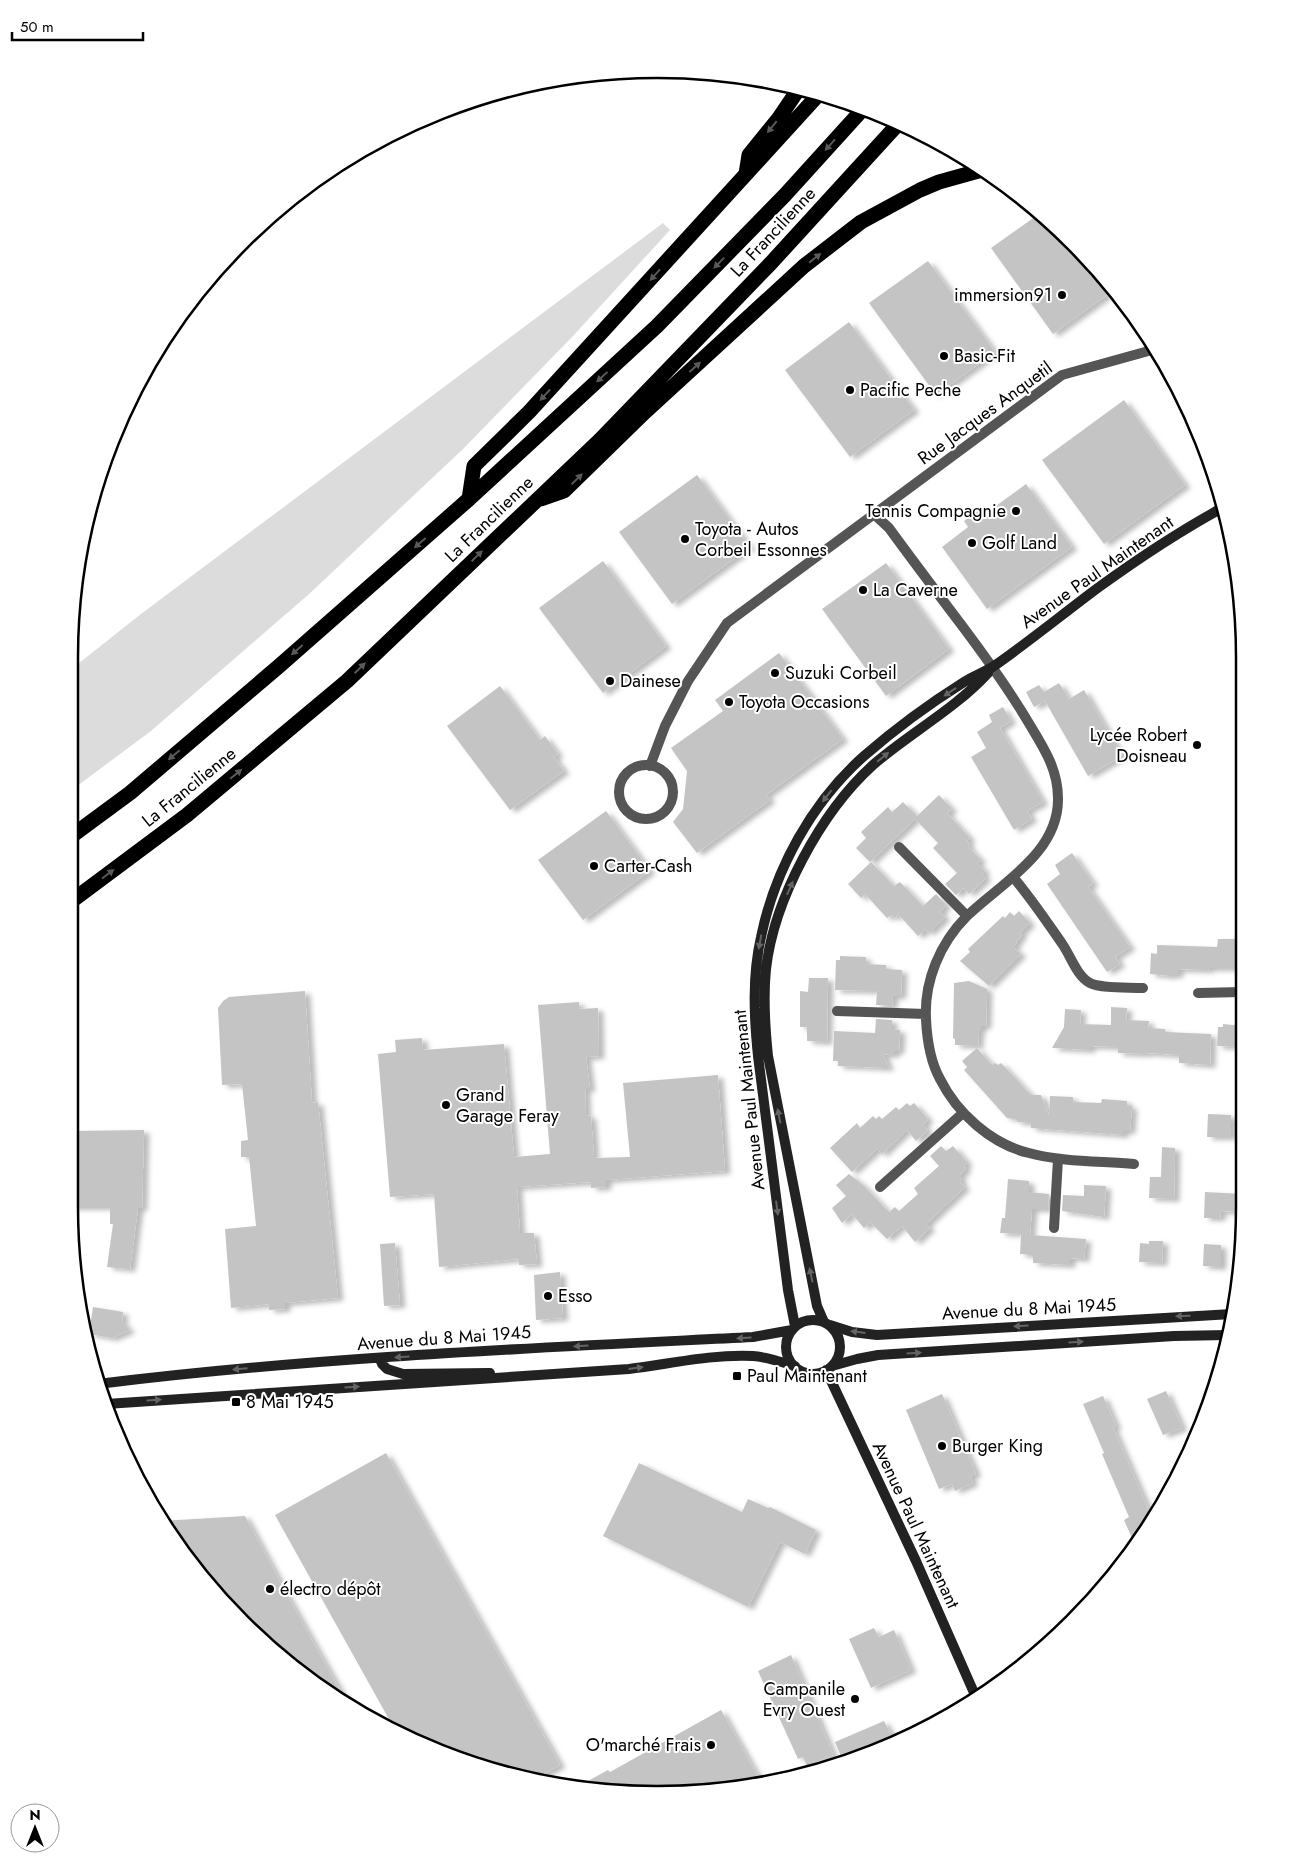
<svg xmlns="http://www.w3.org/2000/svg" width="1313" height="1863" viewBox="0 0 1313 1863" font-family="Jost,sans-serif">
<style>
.green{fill:#dcdcdc}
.building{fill:#c4c4c4;filter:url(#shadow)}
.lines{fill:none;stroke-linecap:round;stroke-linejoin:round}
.street{stroke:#555;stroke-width:10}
.secondary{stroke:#222;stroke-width:10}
.highway{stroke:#000;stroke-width:15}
.oneway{fill:#595959}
.oneway2{fill:#646464}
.poi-dot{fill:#000;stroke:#fff;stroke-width:2}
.labels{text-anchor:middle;stroke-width:4;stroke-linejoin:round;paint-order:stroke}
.street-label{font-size:18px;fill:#000;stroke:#fff}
.poi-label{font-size:18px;fill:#000;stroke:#fff;text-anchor:start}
.rim{fill:none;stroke:#000;stroke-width:2.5}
</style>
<defs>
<filter id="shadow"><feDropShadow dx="5.5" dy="3" stdDeviation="2.5" flood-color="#0004"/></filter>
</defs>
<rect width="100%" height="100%" fill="#fff"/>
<path class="green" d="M663,223L670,230L573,336L463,449L308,595L151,731L69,792V671L141,614Z"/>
<path class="building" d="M1039,214L1066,238L1107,295L1053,334L991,248Z
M928,261L995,352L936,395L869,303Z
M849,322L914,410L850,457L785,370Z
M1124,400L1185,485L1104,544L1042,460Z
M697,475L750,547L672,604L619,532Z
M1026,484L1072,547L987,609L942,547L968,527L964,521L985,506L989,511Z
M603,561L666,646L603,693L539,608Z
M886,563L949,649L886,696L822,609Z
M779,653L843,739L766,795L770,800L697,853L673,822L683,809L687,771L671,748L723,711L715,700Z
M1059,683L1069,699L1084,690L1122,756L1088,776L1045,701L1034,707L1026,692L1039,685L1044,692Z
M500,686L540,740L545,736L558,754L554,757L564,771L510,810L447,726Z
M1003,707L1011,721L1000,728L1043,802L1027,811L1032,819L1014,830L971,757L986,748L977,732L992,722L989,715Z
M939,795L952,809L947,813L970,838L967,841L970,844L968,846L981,860L977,863L985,871L982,874L986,878L969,894L964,888L956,895L945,884L957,873L933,848L938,843L915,819L870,862L856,848L866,838L861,832L888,807L892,812L903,802L917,816Z
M606,811L650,871L583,920L538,860Z
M1072,853L1093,883L1088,887L1130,947L1115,957L1120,964L1107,972L1047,884L1060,874L1055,865Z
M871,862L894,886L900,882L923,906L936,894L946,905L940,912L945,917L929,933L926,929L918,936L898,914L895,918L891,915L887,918L865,894L861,898L848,884Z
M1019,911L1030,923L1020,933L1022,935L1016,942L1017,943L1013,947L1021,954L989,986L960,961L970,952L968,949L1003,916L1005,918L1010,912L1014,916Z
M1218,939H1239V945H1241V968H1209L1208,970L1178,969V975H1171V976L1150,974L1151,953L1157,954V945L1217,947Z
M840,956L866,957V964L886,965V969L902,970L901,996H893L892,1006L876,1005L877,991L835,990L836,960H840Z
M809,978H828L827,1042L807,1041V1027H800V991L808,992Z
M969,981L987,989L986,1026H981V1030L979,1029L978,1046L955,1045V1039L953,1038L954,983Z
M305,991L312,1103L318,1102L338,1298L285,1303V1309L269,1310V1304L231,1308L225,1229L256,1226L249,1157H241V1141L248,1140L242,1084L222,1085L218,1008L223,1001L229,997Z
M579,1002V1009L598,1008L599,1056L586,1057L590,1089H585L586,1115L591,1116L594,1158L630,1157L623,1083L718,1075L725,1171L606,1180V1187L591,1188V1182L517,1187L520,1233H534L537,1264L519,1265L518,1259L439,1267L434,1194L390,1197L378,1054L396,1052L395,1040L422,1038L423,1050L504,1044L514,1157L550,1154L538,1005Z
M1111,1007L1127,1008L1126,1020L1149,1021L1148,1028L1165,1029L1166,1032L1211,1034L1210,1065L1179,1063V1055L1147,1053V1054L1118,1053V1047L1090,1046V1050L1052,1048L1064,1027L1065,1009L1081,1010L1080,1024L1111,1025Z
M876,1019L892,1020V1029L900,1030L899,1051H894V1055L883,1054L889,1068L838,1066V1061H833L834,1031L875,1033Z
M1223,1024L1242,1026V1047L1217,1046L1218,1027H1223Z
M977,1048L992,1065L995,1063L998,1065L1001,1063L1031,1095H1041L1049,1115L1050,1096L1073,1097V1102L1101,1103L1102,1099L1127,1101V1106H1132L1130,1131H1123V1135L1031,1128V1123L1018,1122L1014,1118H1007L964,1070L967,1067L962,1061Z
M907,1103L910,1106L914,1103L928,1119L923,1125L928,1130L916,1141L907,1130L882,1154L877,1149L852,1172L830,1148L857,1123L860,1128L873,1116L876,1119L879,1116L882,1119L896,1107L899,1110Z
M1208,1114L1231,1115V1137H1207Z
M144,1130L142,1208H138L130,1269L107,1267L113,1224H110V1207H69V1146H73V1131Z
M941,1146L946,1151L953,1146L967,1162L964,1166L966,1169L959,1176L962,1180L960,1182L965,1187L926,1224L930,1228L915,1242L902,1226L887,1239L870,1222L864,1228L852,1214L842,1223L832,1208L846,1196L836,1185L849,1174L863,1185L889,1212L895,1207L899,1211L918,1194L914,1188L939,1166L930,1156Z
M1162,1147L1175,1148L1174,1199L1149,1198L1150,1177H1161Z
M1008,1179L1029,1181V1192L1049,1194L1048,1209H1032L1030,1235L1086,1239L1084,1259L1070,1258V1265L1033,1263V1255L1020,1254L1021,1234L1000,1233L1002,1218H1005Z
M1084,1185L1106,1186L1104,1217L1062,1211L1063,1195L1084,1196Z
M1205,1192L1243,1194V1212L1221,1211L1220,1218H1204Z
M1149,1241H1163L1162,1263L1139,1262L1140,1243L1149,1244Z
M395,1243L400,1305L384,1306L380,1244Z
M1204,1244L1221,1245V1267L1203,1266Z
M560,1272L563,1318L536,1320L534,1275Z
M93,1307L123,1312L122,1322L130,1330L112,1338L89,1334Z
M1166,1391L1182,1428L1163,1435L1147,1399Z
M942,1394L976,1474L970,1476L973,1483L955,1491L952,1484L939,1489L906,1410Z
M1103,1396L1116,1426L1113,1428L1152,1518L1135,1545L1124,1520L1129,1517L1102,1454L1104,1453L1083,1404Z
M386,1453L560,1765L537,1778L431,1749L395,1730L275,1515Z
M639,1463L742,1512L748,1499L768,1508L770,1507L816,1530L805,1554L780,1542L748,1607L603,1536Z
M245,1516L287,1595L348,1705L330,1695L269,1649L168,1533L161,1521Z
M874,1628L879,1637L894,1630L911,1670L871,1688L849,1639Z
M791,1655L833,1755L807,1766L803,1757L798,1759L758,1671Z
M721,1710L762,1784L657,1794L575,1788L608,1770L610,1772Z
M884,1721L894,1741L842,1759L835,1742Z"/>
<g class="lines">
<path class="street" d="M875,515L889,528C913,561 938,594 963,627C987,659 1010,691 1030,725C1044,748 1058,770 1058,798C1059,853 1001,883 967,916C940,943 924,981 926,1019C927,1040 930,1061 940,1079C957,1113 991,1144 1029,1153C1062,1162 1099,1161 1134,1164
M619 792a27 27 0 1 1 54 0a27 27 0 1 1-54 0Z
M650,766L665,726L688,681L727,623L1062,375L1152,350
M899,847L967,916
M1013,877C1031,898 1047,922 1063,945C1071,957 1077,976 1090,983C1102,989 1129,987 1143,988
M1198,993L1242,992
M837,1011L926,1014
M880,1187L963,1113
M1054,1228L1058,1159
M1174,1481L1175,1474L1185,1464"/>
<path class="secondary" d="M786 1347a27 27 0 1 1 54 0a27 27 0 1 1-54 0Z
M824,1322L817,1306L768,1056C765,1027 763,998 766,969C774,899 821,812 873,765C910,733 955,709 988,673
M830,1325L852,1332L877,1335L1232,1314
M795,1326L788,1290L758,1056C754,1017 752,976 761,937C775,869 812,802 864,756C895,729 929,704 964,682C973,676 985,672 994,666C1030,641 1064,613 1099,587C1139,558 1180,531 1222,508
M380,1359L382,1364L387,1369L403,1374L490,1373
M832,1366L857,1359L878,1355L1174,1336L1228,1335
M826,1370L916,1561L975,1695
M98,1384C315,1357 535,1348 753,1337L792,1330
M106,1404L629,1369C670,1364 711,1354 753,1356C767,1357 781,1362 795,1366"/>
<path class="highway" d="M746,174L749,155L779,118L800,87
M469,499L474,466L529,412L820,93
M541,499L564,491L645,412L804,266L861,222L920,190L939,182L982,170
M69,838L130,793L278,667L469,499L657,326L785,195L863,109
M69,903L187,815L347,681L600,440L771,263L899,123"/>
</g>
<defs><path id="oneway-solid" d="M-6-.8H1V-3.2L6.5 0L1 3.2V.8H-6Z" transform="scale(1.25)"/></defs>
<g class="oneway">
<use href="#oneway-solid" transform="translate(772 127) rotate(129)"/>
<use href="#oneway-solid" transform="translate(830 145) rotate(132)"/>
<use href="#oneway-solid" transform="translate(815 258) rotate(-38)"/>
<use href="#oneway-solid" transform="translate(719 263) rotate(134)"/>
<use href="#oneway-solid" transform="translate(655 275) rotate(132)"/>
<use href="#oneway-solid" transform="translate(695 367) rotate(-42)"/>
<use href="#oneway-solid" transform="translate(602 377) rotate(137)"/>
<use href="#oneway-solid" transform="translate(545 395) rotate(133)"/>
<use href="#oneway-solid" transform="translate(577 479) rotate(-44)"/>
<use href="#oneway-solid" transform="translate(420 543) rotate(139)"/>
<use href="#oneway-solid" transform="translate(477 556) rotate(-44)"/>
<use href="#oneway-solid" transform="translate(297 650) rotate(139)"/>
<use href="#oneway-solid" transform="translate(360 668) rotate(-44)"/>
<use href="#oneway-solid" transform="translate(174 755) rotate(140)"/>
<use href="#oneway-solid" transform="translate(236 774) rotate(-40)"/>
<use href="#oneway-solid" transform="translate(108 874) rotate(-37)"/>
</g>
<g class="oneway2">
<use href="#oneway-solid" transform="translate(950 692) rotate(146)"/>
<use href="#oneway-solid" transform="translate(883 757) rotate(-40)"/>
<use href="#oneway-solid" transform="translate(827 796) rotate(128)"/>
<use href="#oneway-solid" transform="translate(790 888) rotate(-66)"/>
<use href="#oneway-solid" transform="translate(760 942) rotate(100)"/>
<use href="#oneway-solid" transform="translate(779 1116) rotate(-101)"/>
<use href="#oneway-solid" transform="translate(777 1208) rotate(83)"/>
<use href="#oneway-solid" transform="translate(811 1275) rotate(-102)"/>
<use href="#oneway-solid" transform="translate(1183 1316) rotate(178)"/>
<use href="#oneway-solid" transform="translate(1021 1326) rotate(177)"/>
<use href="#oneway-solid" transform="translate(858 1332) rotate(-173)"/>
<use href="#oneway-solid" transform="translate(744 1338) rotate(177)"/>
<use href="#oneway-solid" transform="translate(1076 1342) rotate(-4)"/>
<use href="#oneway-solid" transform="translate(581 1346) rotate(177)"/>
<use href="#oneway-solid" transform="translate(914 1353) rotate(-4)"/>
<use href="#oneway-solid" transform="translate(402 1357) rotate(176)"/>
<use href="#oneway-solid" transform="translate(636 1368) rotate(-7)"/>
<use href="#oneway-solid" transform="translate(240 1369) rotate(175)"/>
<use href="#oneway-solid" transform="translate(352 1387) rotate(-4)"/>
<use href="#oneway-solid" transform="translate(154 1400) rotate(-4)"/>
</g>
<g class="poi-dot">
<circle cx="1062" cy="295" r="5"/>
<circle cx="944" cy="356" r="5"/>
<circle cx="850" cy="390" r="5"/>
<circle cx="1016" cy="511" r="5"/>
<circle cx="685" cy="539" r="5"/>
<circle cx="972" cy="543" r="5"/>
<circle cx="863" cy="590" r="5"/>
<circle cx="775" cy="673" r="5"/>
<circle cx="610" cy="681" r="5"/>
<circle cx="729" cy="702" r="5"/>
<circle cx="1197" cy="745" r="5"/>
<circle cx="594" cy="866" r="5"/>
<circle cx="446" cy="1105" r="5"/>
<circle cx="548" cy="1296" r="5"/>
<rect x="732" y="1371" width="10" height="10" rx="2.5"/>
<rect x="231" y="1397" width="10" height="10" rx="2.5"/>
<circle cx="942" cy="1446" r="5"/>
<circle cx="270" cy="1589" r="5"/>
<circle cx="855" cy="1699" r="5"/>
<circle cx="711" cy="1745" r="5"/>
</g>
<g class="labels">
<g class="street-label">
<text transform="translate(773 232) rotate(-47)" y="6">La Francilienne</text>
<text transform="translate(985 413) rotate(-36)" y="6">Rue Jacques Anquetil</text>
<text transform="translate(489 519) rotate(-44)" y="6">La Francilienne</text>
<text transform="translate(1097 572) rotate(-35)" y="6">Avenue Paul Maintenant</text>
<text transform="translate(189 787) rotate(-39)" y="6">La Francilienne</text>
<text transform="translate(749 1100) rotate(-96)" y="6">Avenue Paul Maintenant</text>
<text transform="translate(1029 1309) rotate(-3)" y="6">Avenue du 8 Mai 1945</text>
<text transform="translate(444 1338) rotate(-4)" y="6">Avenue du 8 Mai 1945</text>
<text transform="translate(916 1525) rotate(65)" y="6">Avenue Paul Maintenant</text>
</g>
<g class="poi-label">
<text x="1052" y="301" text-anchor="end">immersion91</text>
<text x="954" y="362">Basic-Fit</text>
<text x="860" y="396">Pacific Peche</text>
<text x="1006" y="517" text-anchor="end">Tennis Compagnie</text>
<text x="695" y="535">Toyota - Autos<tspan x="695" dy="21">Corbeil Essonnes</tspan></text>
<text x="982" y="549">Golf Land</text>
<text x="873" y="596">La Caverne</text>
<text x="785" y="679">Suzuki Corbeil</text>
<text x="620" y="687">Dainese</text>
<text x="739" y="708">Toyota Occasions</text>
<text x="1187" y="741" text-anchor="end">Lycée Robert<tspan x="1187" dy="21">Doisneau</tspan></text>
<text x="604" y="872">Carter-Cash</text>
<text x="456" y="1101">Grand<tspan x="456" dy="21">Garage Feray</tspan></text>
<text x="558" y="1302">Esso</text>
<text x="747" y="1382">Paul Maintenant</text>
<text x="246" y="1408">8 Mai 1945</text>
<text x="952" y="1452">Burger King</text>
<text x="280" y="1595">électro dépôt</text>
<text x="845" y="1695" text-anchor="end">Campanile<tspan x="845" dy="21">Evry Ouest</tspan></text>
<text x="701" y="1751" text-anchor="end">O'marché Frais</text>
</g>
</g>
<path d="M0 0H1313V1863H0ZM657 78H657A579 579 0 0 1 1236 657V1207A579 579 0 0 1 657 1786H657A579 579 0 0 1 78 1207V657A579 579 0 0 1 657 78Z" fill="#fff" fill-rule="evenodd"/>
<path class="rim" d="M657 78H657A579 579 0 0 1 1236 657V1207A579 579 0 0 1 657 1786H657A579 579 0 0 1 78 1207V657A579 579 0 0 1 657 78Z"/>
<g transform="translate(35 1828)"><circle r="24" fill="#ffffff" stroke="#999999"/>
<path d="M0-4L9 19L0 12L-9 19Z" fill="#000000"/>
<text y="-8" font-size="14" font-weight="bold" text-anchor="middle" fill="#000000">N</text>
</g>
<path d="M12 32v8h131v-8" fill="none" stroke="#000000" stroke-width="2.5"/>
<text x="20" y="32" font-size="15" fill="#000000" stroke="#ffffff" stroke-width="4" paint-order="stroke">50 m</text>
</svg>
